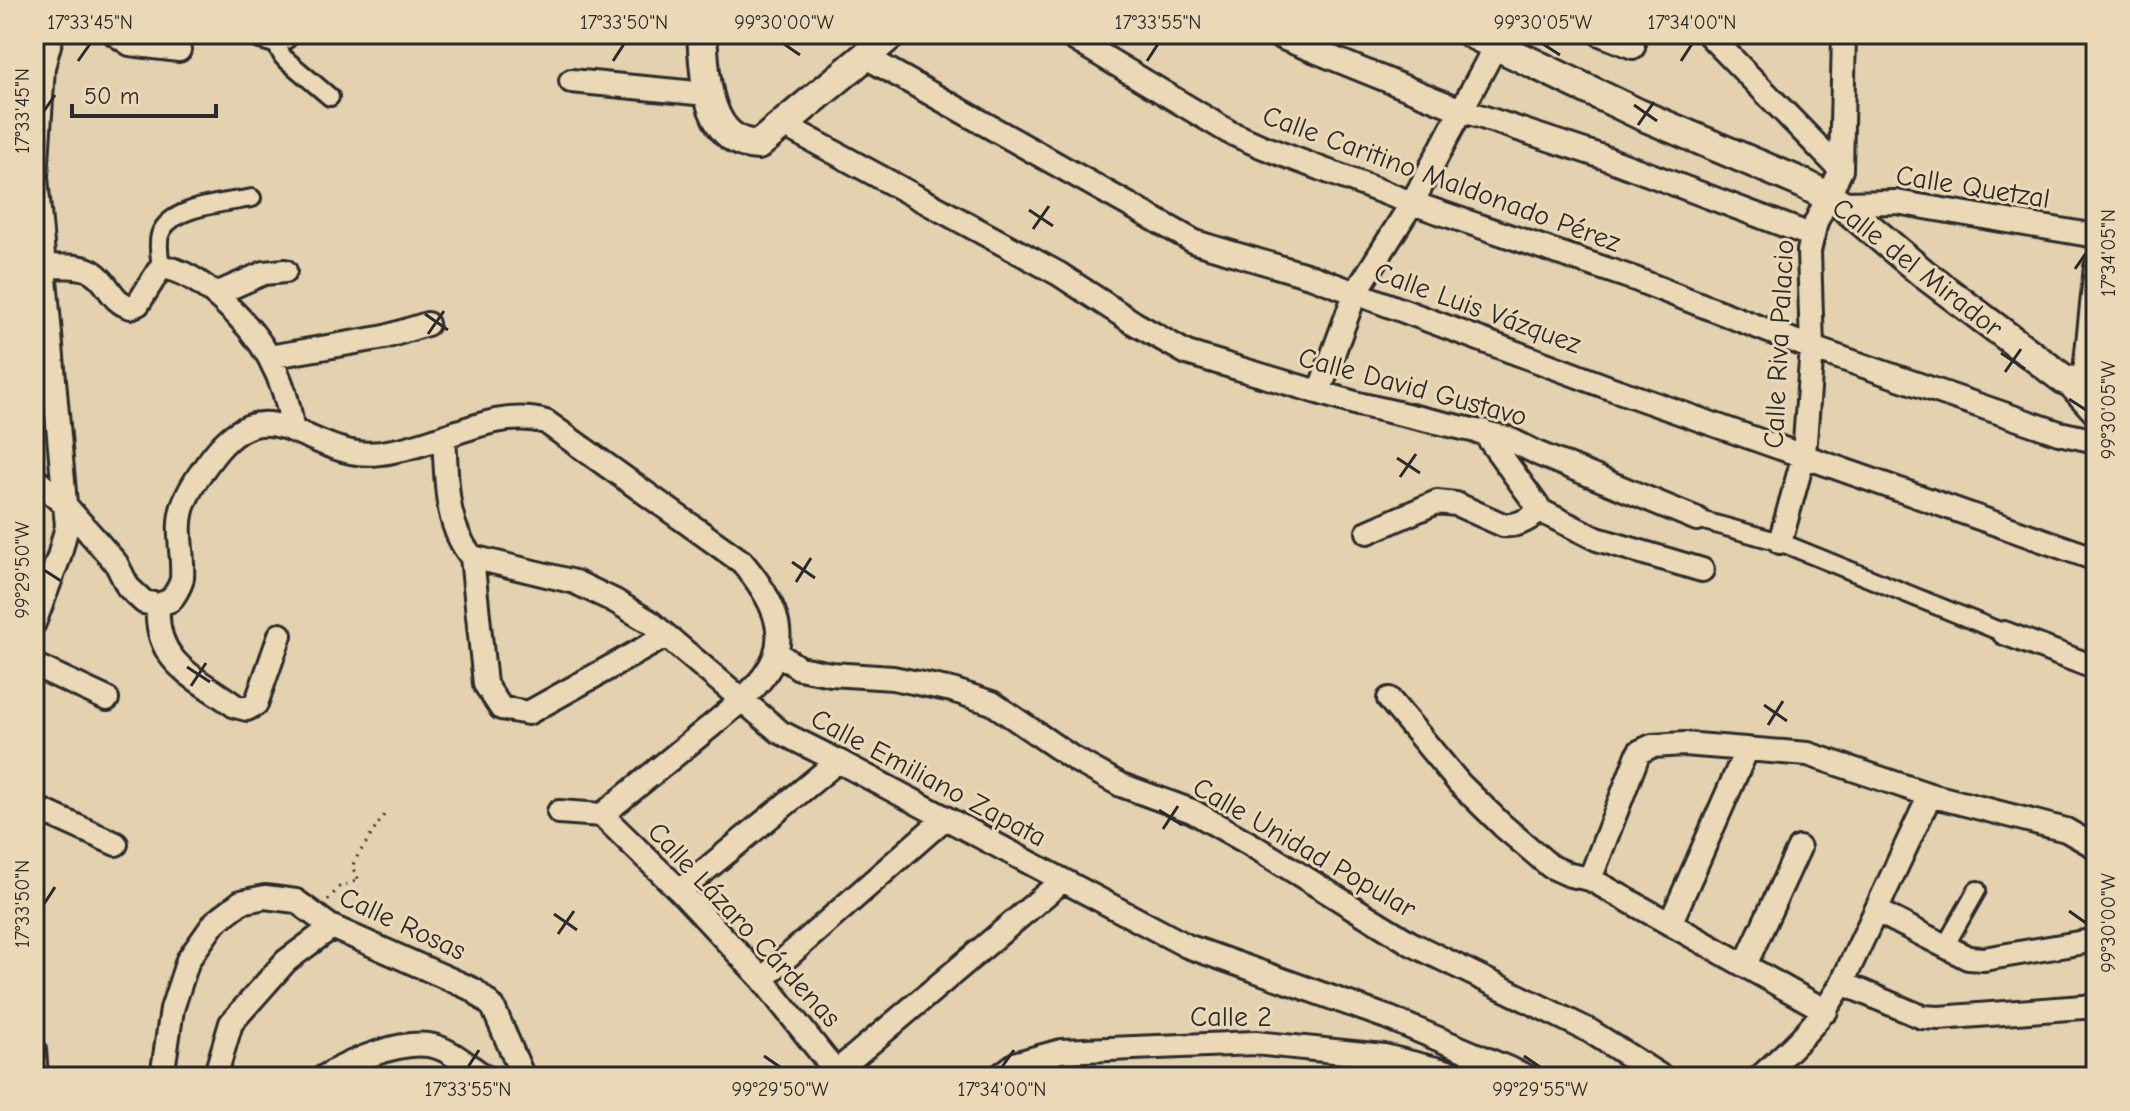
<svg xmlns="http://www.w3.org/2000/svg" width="2130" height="1111" viewBox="0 0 2130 1111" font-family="'Comic Neue',sans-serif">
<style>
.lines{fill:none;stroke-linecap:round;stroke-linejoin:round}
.pedestrian-casing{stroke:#2b2b2b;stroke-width:22}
.minor-casing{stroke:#2b2b2b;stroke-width:28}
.tertiary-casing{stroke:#2b2b2b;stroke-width:34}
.path{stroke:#2b2b2b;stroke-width:3;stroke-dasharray:2 6;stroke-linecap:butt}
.pedestrian{stroke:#ebd8b6;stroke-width:16}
.minor{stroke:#ebd8b6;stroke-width:22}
.tertiary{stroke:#ebd8b6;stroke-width:28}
.ticks{fill:none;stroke:#2b2b2b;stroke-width:3}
.labels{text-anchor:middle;stroke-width:6;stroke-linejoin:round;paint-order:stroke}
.street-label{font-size:28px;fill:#2b2b2b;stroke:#ebd8b6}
.neatline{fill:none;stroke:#2b2b2b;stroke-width:3}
.ticks-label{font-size:20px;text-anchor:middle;fill:#2b2b2b}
</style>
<rect width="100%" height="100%" fill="#e3d1b0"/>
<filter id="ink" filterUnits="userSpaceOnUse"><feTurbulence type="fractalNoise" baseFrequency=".0125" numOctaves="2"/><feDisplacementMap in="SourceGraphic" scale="16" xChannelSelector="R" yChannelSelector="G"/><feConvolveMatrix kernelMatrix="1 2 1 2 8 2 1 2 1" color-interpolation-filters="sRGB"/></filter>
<g filter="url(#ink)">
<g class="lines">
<g class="pedestrian-casing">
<path id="pedestrian" d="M272,37L283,57L330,97
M161,267C160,257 157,245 160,235C169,206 226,203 252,198
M1697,519L1780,542L2004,633
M1944,948L1977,890"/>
</g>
<g class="minor-casing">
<path id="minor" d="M115,34L130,44L179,50
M1066,34L1229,132L1263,147L1412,203L1635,279L1812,348L2059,433L2096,441
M1273,34L1461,110L1603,157L1813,236
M1600,34L1633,47
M1708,34L1841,170
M864,56L1195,242L1313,277L1610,388L2096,559
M571,81L707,94
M784,125L1059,274L1134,323L1187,353L1358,404L1507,438L1539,454L1697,519
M1840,203L1896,202L2096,236
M44,266C58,267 83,264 94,273C110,284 111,302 131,307L138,304L161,267C200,271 250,324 269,357C281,379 289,403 292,428
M216,294L264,273L285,271
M269,357L385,337L427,324
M2065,380L2096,414
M2084,381L2096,267
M1319,392L1355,294L1412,203L1496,45
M1483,431L1541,511L1597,539L1702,570
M444,437C447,478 444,525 472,557
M34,478L66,506L116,563L128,587L144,602L158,605L171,600C175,594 181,586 182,578C184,551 174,527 185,501C193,482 205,466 218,450C265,395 299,442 351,452C364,455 379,454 393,451C444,443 495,407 546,422L742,562C812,645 772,677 701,734C668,761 635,788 602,815
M1368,532L1437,502L1456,504L1503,525C1518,527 1528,519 1541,511
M1780,542L1804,455L1812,348L1809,251L1816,222L1841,170L1844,34
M472,557L575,582L615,601L650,622L780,732L838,761L1187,946L1389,1018L1528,1077
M472,557L485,684L501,708L528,713L666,636
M158,605C154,663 194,676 235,706L247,709L256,704L280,635
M34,623L59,557L67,526L36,177L43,67L52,34
M2004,633L2096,668
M777,653L799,668L831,674L893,678L952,690L992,703L1074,759L1121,785L1192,811L1250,844L1412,944L1590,1031L1662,1077
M34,665L107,699
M1389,699L1459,783L1503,826L1550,866L1570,875L1590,879L1826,1011
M34,807L116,844
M559,812L602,815
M602,815L680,891L762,979L840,1077
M1590,879L1639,752L1652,746L1684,744L1808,754L1930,795L2066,830L2096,847
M680,891L838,761
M1877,911L1968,958L1984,959L2096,940
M1670,924L1747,749
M1745,965L1799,848
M762,979L945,818
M1842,983L1922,1017L1939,1018L2096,1006
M34,1049L36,1077
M837,1071L1062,881
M162,1077L172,1009L188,960L215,922L241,902L265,897L296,901L330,926L474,990L493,1007L523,1077
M215,1077L231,1023L286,961L332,927
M324,1077C350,1061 406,1037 437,1047C453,1052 470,1067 485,1077
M998,1077L1017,1063L1061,1051L1255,1043L1384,1056L1468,1077
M1760,1077C1792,1048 1821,1021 1842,983L1930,795"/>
</g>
<g class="tertiary-casing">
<path id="tertiary" d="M261,34L272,37L284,34
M702,34C705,74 705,143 758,145L892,34
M1472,34L1639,114L1802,183L1840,203L1924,274L2065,380L2096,383"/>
</g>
<path class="path" d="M328,900L340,886L359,880L352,867L355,860L384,815"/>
<use href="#pedestrian" class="pedestrian"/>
<use href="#minor" class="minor"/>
<use href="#tertiary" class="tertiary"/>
</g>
</g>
<path class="ticks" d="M784,44L800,55M1543,44L1560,55M78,61L90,44M613,61L624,44M1147,61L1158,44M1681,61L1692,44M1634,105L1657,121M44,111L55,95M1638,125L1654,102M1029,210L1053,226M1033,229L1049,206M2075,269L2086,253M425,314L448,330M428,334L444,311M2001,353L2025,369M2005,372L2021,349M2069,399L2086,410M1397,458L1420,473M1400,477L1416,454M792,562L815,578M44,570L61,581M796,582L811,558M187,667L210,682M191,686L206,663M1764,705L1787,721M1768,725L1783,701M1159,810L1182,825M1163,829L1178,806M44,904L55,887M2069,911L2086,923M554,914L577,930M558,934L574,911M764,1056L780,1067M1524,1056L1540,1067M468,1067L479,1050M1002,1067L1014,1050"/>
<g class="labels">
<g class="street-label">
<text transform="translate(1442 178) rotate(20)" y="10">Calle Caritino Maldonado Pérez</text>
<text transform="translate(1973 186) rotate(9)" y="10">Calle Quetzal</text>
<text transform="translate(1918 267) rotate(38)" y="10">Calle del Mirador</text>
<text transform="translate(1478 307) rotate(20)" y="10">Calle Luis Vázquez</text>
<text transform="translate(1778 344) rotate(-87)" y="10">Calle Riva Palacio</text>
<text transform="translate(1413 386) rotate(15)" y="10">Calle David Gustavo</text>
<text transform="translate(929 777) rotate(28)" y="10">Calle Emiliano Zapata</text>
<text transform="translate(1305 847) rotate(30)" y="10">Calle Unidad Popular</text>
<text transform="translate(403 923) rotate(25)" y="10">Calle Rosas</text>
<text transform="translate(745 924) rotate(47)" y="10">Calle Lázaro Cárdenas</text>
<text x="1231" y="1026">Calle 2</text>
</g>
</g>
<rect width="2130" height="1111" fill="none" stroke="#ebd8b6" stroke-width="88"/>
<path d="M72 104v12h144v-12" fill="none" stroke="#2b2b2b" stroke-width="4"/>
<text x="84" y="104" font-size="24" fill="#2b2b2b" stroke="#ebd8b6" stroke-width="6" paint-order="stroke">50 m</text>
<rect x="44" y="44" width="2042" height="1023" class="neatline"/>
<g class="ticks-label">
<text x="90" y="29">17°33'45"N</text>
<text x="624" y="29">17°33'50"N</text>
<text x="784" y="29">99°30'00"W</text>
<text x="1158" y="29">17°33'55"N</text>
<text x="1543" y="29">99°30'05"W</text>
<text x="1692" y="29">17°34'00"N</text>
<text transform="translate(22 111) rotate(-90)" y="7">17°33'45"N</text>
<text transform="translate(2108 253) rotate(-90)" y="7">17°34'05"N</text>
<text transform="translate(2108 410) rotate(-90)" y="7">99°30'05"W</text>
<text transform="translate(22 570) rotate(-90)" y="7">99°29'50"W</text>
<text transform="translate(22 904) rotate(-90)" y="7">17°33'50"N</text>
<text transform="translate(2108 923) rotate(-90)" y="7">99°30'00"W</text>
<text x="468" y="1096">17°33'55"N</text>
<text x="780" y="1096">99°29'50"W</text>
<text x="1002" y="1096">17°34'00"N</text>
<text x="1540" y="1096">99°29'55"W</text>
</g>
</svg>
